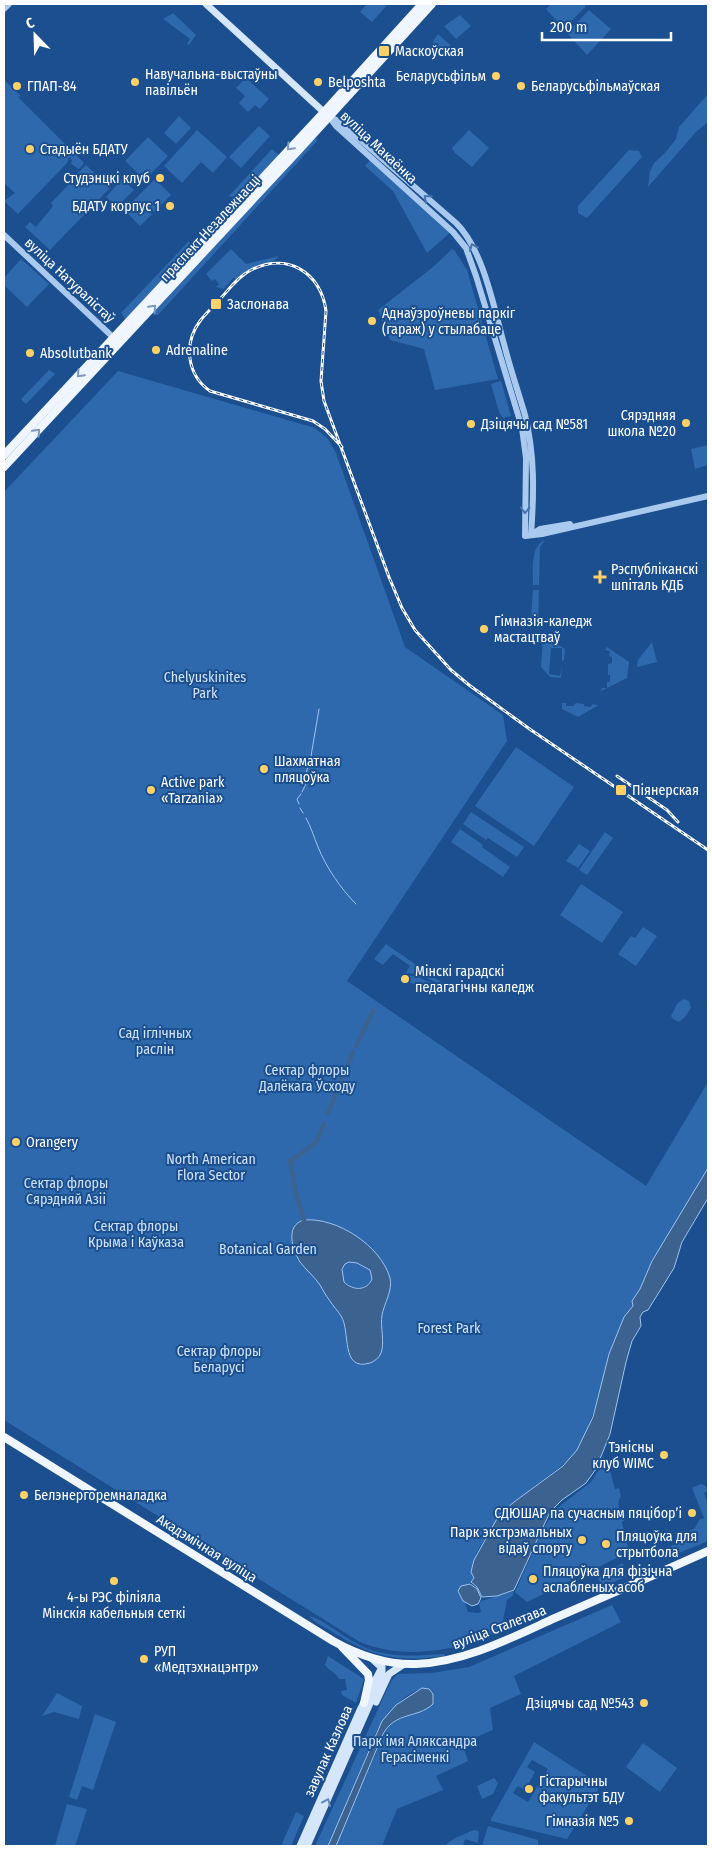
<svg xmlns="http://www.w3.org/2000/svg" width="712" height="1850" viewBox="0 0 712 1850" font-family="'Fira Sans Condensed',sans-serif">
<style>
.green{fill:#2e69ad;fill-rule:evenodd}
.water{fill:#3c6290;stroke:#9cc4f0;fill-rule:evenodd}
.lines{fill:none;stroke-linecap:round;stroke-linejoin:round}
.stream{stroke:#9cc4f0;stroke-width:1}
.canal{stroke:#3c6290;stroke-width:4.5}
.tertiary{stroke:#a9c9ee;stroke-width:6}
.secondary{stroke:#d6e6fa;stroke-width:7}
.primary{stroke:#f0f6ff;stroke-width:8}
.rail-casing{stroke:#fff;stroke-width:3}
.rail{stroke:#1b4f8f;stroke-width:1;stroke-dasharray:4;stroke-linecap:butt}
.oneway{stroke:#7b9ac1}
.oneway2{stroke:#4674ac}
.oneway3{stroke:#668bba}
.poi-dot{fill:#ffd166;stroke:#1b4f8f;stroke-width:2}
.labels{text-anchor:middle;stroke-width:4;stroke-linejoin:round;paint-order:stroke}
.poi-label{font-size:14px;fill:#fff;stroke:#1b4f8f;text-anchor:start}
.street-label{font-size:14px;fill:#fff;stroke:#1b4f8f}
.park-label{font-size:14px;fill:#cfe3fa;stroke:#1b4f8f}
</style>
<rect width="100%" height="100%" fill="#1b4f8f"/>
<path class="green" d="M367,4H388L372,22L360,12Z
M551,4H583L586,6L564,29L546,9Z
M589,10L611,29L587,55L567,33Z
M173,13L196,35L189,45L187,44L190,39L163,19Z
M460,15L471,26L456,39L444,26Z
M438,34L451,46L440,58L429,48Z
M246,78L269,99L260,109L255,105L248,112L239,103L245,96L236,88Z
M4,80L21,96L18,97L84,163L79,169L71,164L72,160L69,157L67,163L18,214L4,201L15,193L4,183Z
M708,94V122L696,132L648,187L650,171L654,163L664,154L676,139L679,127Z
M179,116L191,128L176,144L164,133Z
M259,126L270,136L241,168L229,157Z
M197,130L227,157L213,173L201,162L182,183L164,166Z
M469,130L489,148L472,167L455,153L452,148Z
M148,137L168,156L145,180L125,161Z
M315,138L318,140L158,315H154L152,313Z
M272,149L279,155L238,199L229,196Z
M629,150L639,151L642,157L587,218L578,213V206Z
M370,160L451,232L427,253L393,191L365,166Z
M86,165L110,188L50,250L25,227L30,222L36,227L53,206L51,203L75,178L72,174L74,173L81,177L78,173Z
M122,179L134,190L117,207L106,197Z
M155,179L171,195L154,212L152,211L150,213L152,214L140,226L124,210Z
M189,241L192,249L126,320L121,313Z
M231,249L246,264L279,256C271,267 250,265 237,279L233,278L224,289L216,287L219,284L215,279L212,281L206,274Z
M452,249L455,251L467,270L498,379L435,390L424,349L390,340L378,310L433,267Z
M21,259L49,284L27,307L4,285V278Z
M49,370L55,374L26,404L21,399Z
M118,371L315,428L328,439L336,453L405,647L503,715L507,741L347,981L646,1186L708,1082V1168L652,1261L633,1306L624,1317L609,1354L596,1404L587,1431L577,1450L569,1460L514,1502L499,1515L476,1554L474,1578L470,1584L461,1586L460,1596L465,1603L468,1612L478,1613L481,1612L479,1604L481,1601L514,1591L513,1596L507,1600L501,1631L491,1635L482,1630L475,1633L477,1642C437,1652 399,1658 360,1642L4,1420V492Z
M501,381L511,416L503,418L499,412L491,384Z
M708,445V465L695,469L691,449Z
M545,540L540,547L539,585H533C533,571 530,546 545,540Z
M533,590H539L538,625H540L539,628H536L531,618Z
M543,636L565,649L564,660L562,661V648H551L549,674L560,676L562,666L561,678L550,677L541,667Z
M652,642L657,662L637,667L638,660Z
M607,647L629,662L627,678L601,691L602,688H607V682H610V675H608V664L612,663V657L609,656L610,651L605,650Z
M562,703H566V706H573L576,703L584,704V706L591,707L592,704L599,705L578,717L562,709Z
M516,747L574,787L534,846L475,806Z
M471,812L524,847L517,857L488,838L486,840L463,824Z
M460,829L483,845L482,847L510,867L503,877L451,842Z
M605,832L613,838L587,875L579,870Z
M579,844L590,851L578,868L566,861Z
M581,884L623,912L602,943L560,915Z
M643,927L657,936L636,966L618,954L631,936L635,938Z
M386,944L447,986L446,987L417,974L406,973L410,966L393,954L383,965L374,959Z
M402,975L416,976L434,984L427,993L402,977Z
M683,999L689,1001L691,1008L685,1017L679,1022L673,1019L671,1016L677,1004Z
M608,1462L615,1489L619,1488L621,1496C615,1506 621,1511 625,1520L622,1522L629,1552L527,1602L515,1592L543,1529L556,1509L591,1482L599,1469Z
M701,1484L706,1486L708,1491L704,1493L708,1504V1541L672,1556L670,1550L671,1546L690,1539L687,1532L695,1528L699,1520L704,1518L692,1488Z
M623,1563L626,1577L602,1587L597,1576Z
M612,1605L621,1622L514,1676L521,1694L490,1708L493,1730L462,1743L468,1761L436,1776L443,1790L397,1809L382,1846H336L386,1730C398,1712 427,1716 434,1701L422,1688C402,1696 387,1711 377,1730L328,1846H315L391,1681L398,1674L431,1673L469,1667Z
M309,1616C323,1619 342,1636 356,1643C383,1659 415,1656 444,1654L445,1656C398,1662 375,1658 334,1633C326,1628 314,1622 309,1616Z
M328,1656L364,1679L356,1703L342,1695L341,1691L347,1690L345,1679H339C336,1672 329,1671 325,1665Z
M57,1693L82,1706L79,1719L54,1712L42,1716Z
M95,1714L116,1722L93,1790L82,1786L77,1800L69,1797Z
M534,1742L601,1785L567,1839L491,1821V1819ZM532,1760L548,1769L528,1802L513,1793L518,1786L525,1790L535,1772L527,1767Z
M643,1743L677,1768L660,1792L626,1767Z
M494,1778L498,1783L493,1794L482,1799L477,1786Z
M67,1804L87,1809L75,1846H55Z
M296,1812L304,1816L291,1846H281Z
M488,1826L538,1840V1846H482Z
M474,1830L479,1831L478,1843L465,1839L463,1846H444L455,1838Z"/>
<path class="water" d="M708,1168V1198L682,1242L674,1268L648,1310L643,1312L640,1317L641,1326L632,1341L626,1362L610,1434L596,1469L586,1483L562,1500L550,1512L514,1590L497,1596L482,1597L477,1587L471,1582L474,1578L471,1572L474,1560L499,1515L514,1502L563,1466L577,1450L593,1417L609,1354L624,1317L633,1306L632,1301L640,1289L652,1261Z
M304,1220C337,1217 381,1246 390,1278C393,1290 384,1304 382,1315C380,1327 385,1342 381,1353C379,1358 375,1361 370,1363C340,1372 351,1331 341,1316C338,1311 333,1306 330,1301C326,1296 323,1290 320,1285C314,1276 306,1270 300,1262C292,1249 285,1225 304,1220ZM349,1262L357,1263L370,1270L372,1279C367,1291 353,1291 344,1282L342,1269L345,1264Z
M470,1584L477,1589L481,1598L478,1604L472,1606L463,1601L458,1591L461,1586Z
M422,1688L429,1689L433,1694V1704C417,1719 396,1711 383,1734L336,1846H328L382,1721L396,1705Z"/>
<g class="lines">
<path class="stream" d="M306,773L310,762L319,709
M302,792L306,784V776
M299,804L297,799L301,794
M300,808L303,813
M306,818C311,827 314,837 318,847C326,867 341,889 356,904"/>
<path class="canal" d="M356,1046L373,1011
M328,1113L353,1052
M304,1220L296,1194L290,1161L316,1143L324,1124"/>
<path class="tertiary" d="M4,9L9,4
M329,117L336,126L453,232L466,248L476,276L522,428L526,458L525,536L542,534L708,496
M330,117L340,122L456,223C483,249 494,308 504,344C510,368 518,391 525,415C535,455 534,494 531,535
M4,235L116,340
M532,534L540,529L570,524"/>
<path class="secondary" d="M206,4L327,115
M376,1702L389,1674L404,1664
M300,1846L361,1708L382,1667
M307,1846L382,1676V1668L371,1658"/>
<path class="primary" d="M4,455L324,112L422,4
M4,467L297,152L432,4
M4,1437L333,1641C358,1655 387,1665 416,1664C465,1662 511,1638 555,1618C606,1596 657,1574 708,1551
M342,1647L368,1674L369,1680L364,1703"/>
<g class="rail-casing">
<path id="rail" d="M342,447L325,429L313,421L210,391C187,375 183,344 200,321C206,313 214,306 221,298C230,288 239,276 251,270C287,252 321,272 326,311L321,381L324,401L389,577L402,608L415,630L451,670L469,685L531,730L708,850
M617,776L667,810L678,822"/>
</g>
<use href="#rail" class="rail"/>
</g>
<defs><path id="oneway-chevron" d="M-2-3.5L2.5 0L-2 3.5" fill="none" stroke-width="1.6" stroke-linecap="round" stroke-linejoin="round" transform="scale(1.25)"/></defs>
<g class="oneway">
<use href="#oneway-chevron" transform="translate(290 147) rotate(133)"/>
<use href="#oneway-chevron" transform="translate(153 308) rotate(-47)"/>
<use href="#oneway-chevron" transform="translate(80 374) rotate(133)"/>
<use href="#oneway-chevron" transform="translate(37 432) rotate(-47)"/>
</g>
<g class="oneway2">
<use href="#oneway-chevron" transform="translate(427 198) rotate(-138)"/>
<use href="#oneway-chevron" transform="translate(473 247) rotate(-114)"/>
<use href="#oneway-chevron" transform="translate(525 510) rotate(92)"/>
</g>
<use class="oneway3" href="#oneway-chevron" transform="translate(327 1802) rotate(-66)"/>
<g class="poi-dot">
<rect x="378" y="45" width="12" height="12" rx="2.5"/>
<circle cx="496" cy="76" r="5"/>
<circle cx="135" cy="82" r="5"/>
<circle cx="318" cy="82" r="5"/>
<circle cx="17" cy="86" r="5"/>
<circle cx="521" cy="86" r="5"/>
<circle cx="30" cy="149" r="5"/>
<circle cx="160" cy="178" r="5"/>
<circle cx="170" cy="206" r="5"/>
<rect x="210" y="298" width="12" height="12" rx="2.5"/>
<circle cx="372" cy="321" r="5"/>
<circle cx="156" cy="350" r="5"/>
<circle cx="30" cy="353" r="5"/>
<circle cx="686" cy="423" r="5"/>
<circle cx="471" cy="424" r="5"/>
<path d="M597.5 569.5h5v5h5v5h-5v5h-5v-5h-5v-5h5z"/>
<circle cx="484" cy="629" r="5"/>
<circle cx="264" cy="769" r="5"/>
<circle cx="151" cy="790" r="5"/>
<rect x="615" y="784" width="12" height="12" rx="2.5"/>
<circle cx="405" cy="979" r="5"/>
<circle cx="16" cy="1142" r="5"/>
<circle cx="664" cy="1455" r="5"/>
<circle cx="24" cy="1495" r="5"/>
<circle cx="692" cy="1513" r="5"/>
<circle cx="582" cy="1540" r="5"/>
<circle cx="606" cy="1544" r="5"/>
<circle cx="533" cy="1579" r="5"/>
<circle cx="114" cy="1581" r="5"/>
<circle cx="144" cy="1659" r="5"/>
<circle cx="644" cy="1703" r="5"/>
<circle cx="529" cy="1789" r="5"/>
<circle cx="629" cy="1821" r="5"/>
</g>
<g class="labels">
<g class="poi-label">
<text x="395" y="56">Маскоўская</text>
<text x="145" y="79">Навучальна-выстаўны<tspan x="145" dy="16">павільён</tspan></text>
<text x="486" y="81" text-anchor="end">Беларусьфільм</text>
<text x="328" y="87">Belposhta</text>
<text x="27" y="91">ГПАП-84</text>
<text x="531" y="91">Беларусьфільмаўская</text>
<text x="40" y="154">Стадыён БДАТУ</text>
<text x="150" y="183" text-anchor="end">Студэнцкі клуб</text>
<text x="160" y="211" text-anchor="end">БДАТУ корпус 1</text>
<text x="227" y="309">Заслонава</text>
<text x="382" y="318">Аднаўзроўневы паркіг<tspan x="382" dy="16">(гараж) у стылабаце</tspan></text>
<text x="166" y="355">Adrenaline</text>
<text x="40" y="358">Absolutbank</text>
<text x="676" y="420" text-anchor="end">Сярэдняя<tspan x="676" dy="16">школа №20</tspan></text>
<text x="481" y="429">Дзіцячы сад №581</text>
<text x="611" y="574">Рэспубліканскі<tspan x="611" dy="16">шпіталь КДБ</tspan></text>
<text x="494" y="626">Гімназія-каледж<tspan x="494" dy="16">мастацтваў</tspan></text>
<text x="274" y="766">Шахматная<tspan x="274" dy="16">пляцоўка</tspan></text>
<text x="161" y="787">Active park<tspan x="161" dy="16">«Tarzania»</tspan></text>
<text x="632" y="795">Піянерская</text>
<text x="415" y="976">Мінскі гарадскі<tspan x="415" dy="16">педагагічны каледж</tspan></text>
<text x="26" y="1147">Orangery</text>
<text x="654" y="1452" text-anchor="end">Тэнісны<tspan x="654" dy="16">клуб WIMC</tspan></text>
<text x="34" y="1500">Белэнергоремналадка</text>
<text x="682" y="1518" text-anchor="end">СДЮШАР па сучасным пяціборʼі</text>
<text x="572" y="1537" text-anchor="end">Парк экстрэмальных<tspan x="572" dy="16">відаў спорту</tspan></text>
<text x="616" y="1541">Пляцоўка для<tspan x="616" dy="16">стрытбола</tspan></text>
<text x="543" y="1576">Пляцоўка для фізічна<tspan x="543" dy="16">аслабленых асоб</tspan></text>
<text x="114" y="1602" text-anchor="middle">4-ы РЭС філіяла<tspan x="114" dy="16">Мінскія кабельныя сеткі</tspan></text>
<text x="154" y="1656">РУП<tspan x="154" dy="16">«Медтэхнацэнтр»</tspan></text>
<text x="634" y="1708" text-anchor="end">Дзіцячы сад №543</text>
<text x="539" y="1786">Гістарычны<tspan x="539" dy="16">факультэт БДУ</tspan></text>
<text x="619" y="1826" text-anchor="end">Гімназія №5</text>
</g>
<g class="street-label">
<text transform="translate(379 147) rotate(43)" y="5">вуліца Макаёнка</text>
<text transform="translate(210 228) rotate(-47)" y="5">праспект Незалежнасці</text>
<text transform="translate(70 280) rotate(43)" y="5">вуліца Натуралістаў</text>
<text transform="translate(207 1548) rotate(32)" y="5">Акадэмічная вуліца</text>
<text transform="translate(499 1627) rotate(-21)" y="5">вуліца Сталетава</text>
<text transform="translate(328 1751) rotate(-66)" y="5">завулак Казлова</text>
</g>
<g class="park-label">
<text x="205" y="682">Chelyuskinites<tspan x="205" dy="16">Park</tspan></text>
<text x="155" y="1038">Сад іглічных<tspan x="155" dy="16">раслін</tspan></text>
<text x="307" y="1075">Сектар флоры<tspan x="307" dy="16">Далёкага Ўсходу</tspan></text>
<text x="211" y="1164">North American<tspan x="211" dy="16">Flora Sector</tspan></text>
<text x="66" y="1188">Сектар флоры<tspan x="66" dy="16">Сярэдняй Азіі</tspan></text>
<text x="136" y="1231">Сектар флоры<tspan x="136" dy="16">Крыма і Каўказа</tspan></text>
<text x="268" y="1254">Botanical Garden</text>
<text x="449" y="1333">Forest Park</text>
<text x="219" y="1356">Сектар флоры<tspan x="219" dy="16">Беларусі</tspan></text>
<text x="415" y="1746">Парк імя Аляксандра<tspan x="415" dy="16">Герасіменкі</tspan></text>
</g>
</g>
<rect width="712" height="1850" fill="none" stroke="#ffffff" stroke-width="10"/>
<g transform="translate(35 35) rotate(337)" stroke="#1b4f8f" stroke-width="4" paint-order="stroke">
<path d="M0-4L9 19L0 12L-9 19Z" fill="#ffffff"/>
<text y="-8" font-size="14" font-weight="bold" text-anchor="middle" fill="#ffffff">С</text>
</g>
<path d="M542 32v8h129v-8" fill="none" stroke="#ffffff" stroke-width="2.5"/>
<text x="550" y="32" font-size="15" fill="#ffffff" stroke="#1b4f8f" stroke-width="4" paint-order="stroke">200 m</text>
</svg>
